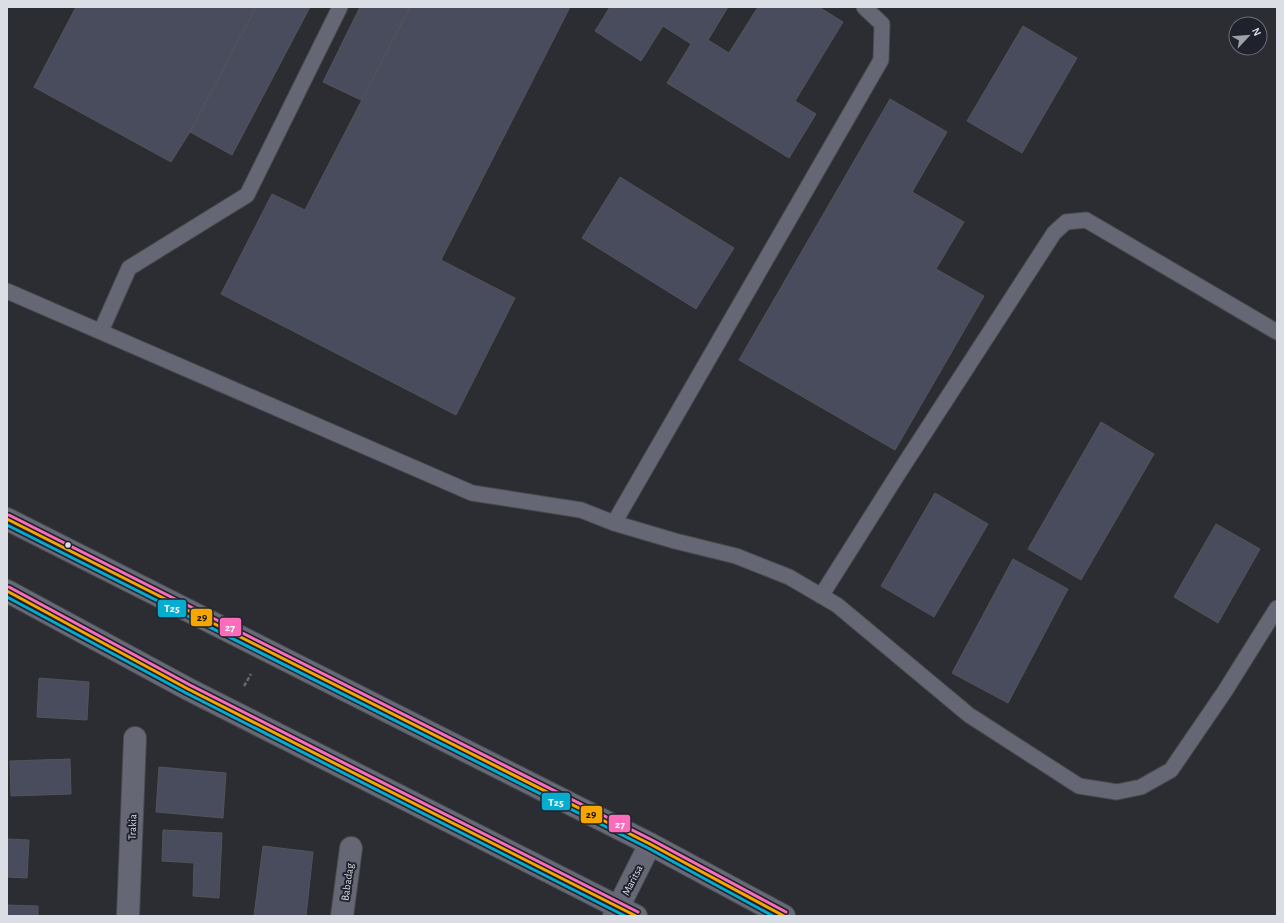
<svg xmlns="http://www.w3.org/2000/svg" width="1284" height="923" viewBox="0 0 1284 923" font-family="'Alegreya Sans',sans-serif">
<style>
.building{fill:#494c5d;stroke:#525458}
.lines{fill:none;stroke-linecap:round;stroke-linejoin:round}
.service-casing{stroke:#494a4f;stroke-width:17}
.minor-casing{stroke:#494a4f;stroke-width:24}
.primary-casing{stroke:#494a4f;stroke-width:24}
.path{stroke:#676971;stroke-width:2.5;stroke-dasharray:4 2;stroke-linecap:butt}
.service{stroke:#656874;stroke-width:15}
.minor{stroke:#656874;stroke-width:22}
.primary{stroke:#666976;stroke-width:22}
.bus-1-casing{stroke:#1f222c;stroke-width:6}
.bus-2-casing{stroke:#1f222c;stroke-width:6}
.bus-3-casing{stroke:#1f222c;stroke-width:6}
.bus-1{stroke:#f7a600;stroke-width:3}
.bus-2{stroke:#06acd0;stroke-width:3}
.bus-3{stroke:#fb6dba;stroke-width:3}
.bus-dot{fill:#dcdee5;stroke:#1f222c;stroke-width:1.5}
.labels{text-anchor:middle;stroke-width:4;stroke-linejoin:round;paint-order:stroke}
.street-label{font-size:11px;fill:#dcdee5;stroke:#1f222c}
.line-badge{stroke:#1f222c;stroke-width:1.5}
.badge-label{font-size:11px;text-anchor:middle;font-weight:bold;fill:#fff}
.pale-badge-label{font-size:11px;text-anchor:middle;font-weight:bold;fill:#111}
</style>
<rect width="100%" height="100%" fill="#2c2d33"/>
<path class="building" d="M76,7H256L190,132L171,162L34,87Z
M256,7H310L232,155L190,132Z
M360,7H410L361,100L323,82Z
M410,7H570L441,260L515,298L456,415L221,294L272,194L305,210Z
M610,7H728L708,40L729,53L758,7H819L843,22L795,101L816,114L789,158L667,83L691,44L663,26L641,61L595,31Z
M1023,26L1077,58L1022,153L967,121Z
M890,99L947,132L912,192L964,222L936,269L984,296L895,450L739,360Z
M620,177L734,248L696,309L582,238Z
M1101,422L1154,454L1081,580L1028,549Z
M935,493L988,524L934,617L881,586Z
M1216,524L1260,549L1218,623L1174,597Z
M1013,559L1068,589L1008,703L952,673Z
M39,678L89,682L87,720L37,717Z
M70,759L71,794L11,796L10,761Z
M159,767L226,773L223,818L156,812Z
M163,830L222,833L219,898L193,896L194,863L162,861Z
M7,839L29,840L27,878L7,877Z
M263,846L313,852L306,916H254Z
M7,905L38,906V916H7Z"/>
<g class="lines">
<g class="service-casing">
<path id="service" d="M7,291L472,493L581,510L614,523L675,541L736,556L789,577L837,605L969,715L1079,786L1117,792L1141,787L1171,770L1225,691L1277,608
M101,331L129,268L247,195L340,7
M614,523L881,60L882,24L864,7
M821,596L898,474L1054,233L1066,222L1086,220L1277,332"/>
</g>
<g class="minor-casing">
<path id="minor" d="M128,916L135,738
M342,916L351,848
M614,916L650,844"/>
</g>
<g class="primary-casing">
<path id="primary" d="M7,519L650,844L784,916
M7,591L188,689L636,916"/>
</g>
<path class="path" d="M244,686L251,674"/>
<use href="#service" class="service"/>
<use href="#minor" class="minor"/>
<use href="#primary" class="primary"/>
<g class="bus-1-casing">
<path id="bus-1" d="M7,519L650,844L784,916
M7,591L188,689L636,916"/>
</g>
<g class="bus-2-casing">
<path id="bus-2" d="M7,525L648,848L773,916
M7,597L186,693L625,916"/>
</g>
<g class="bus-3-casing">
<path id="bus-3" d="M9,515L652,840L786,912
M9,587L190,685L638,912"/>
</g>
<use href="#bus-1" class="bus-1"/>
<use href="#bus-2" class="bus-2"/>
<use href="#bus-3" class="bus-3"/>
</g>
<circle class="bus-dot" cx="68" cy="545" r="3.5"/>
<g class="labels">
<g class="street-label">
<text transform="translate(132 827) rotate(-88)" y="4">Trakia</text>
<text transform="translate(632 880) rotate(-63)" y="4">Maritsa</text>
<text transform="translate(347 882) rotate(-82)" y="4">Babadag</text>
</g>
</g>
<g class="line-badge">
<rect x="157" y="599" width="30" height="19" rx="4" fill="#06acd0"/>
<rect x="190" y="608" width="23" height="19" rx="4" fill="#f7a600"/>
<rect x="219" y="617" width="23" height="20" rx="4" fill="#fb6dba"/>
<rect x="541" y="792" width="30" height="19" rx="4" fill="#06acd0"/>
<rect x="580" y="805" width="23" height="19" rx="4" fill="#f7a600"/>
<rect x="608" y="814" width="23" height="19" rx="4" fill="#fb6dba"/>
</g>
<g class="badge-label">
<text x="172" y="612">Т25</text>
<text x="230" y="631">27</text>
<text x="556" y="806">Т25</text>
<text x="620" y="828">27</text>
</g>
<g class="pale-badge-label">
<text x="202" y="621">29</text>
<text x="591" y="818">29</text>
</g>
<rect width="1284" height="923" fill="none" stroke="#dcdee5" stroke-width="16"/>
<g transform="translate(1248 36) rotate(64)"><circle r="19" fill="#1f222c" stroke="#6b6d76"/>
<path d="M0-3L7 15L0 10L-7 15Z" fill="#9ea0a7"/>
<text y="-6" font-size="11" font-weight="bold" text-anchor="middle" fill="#dcdee5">N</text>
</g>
</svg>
